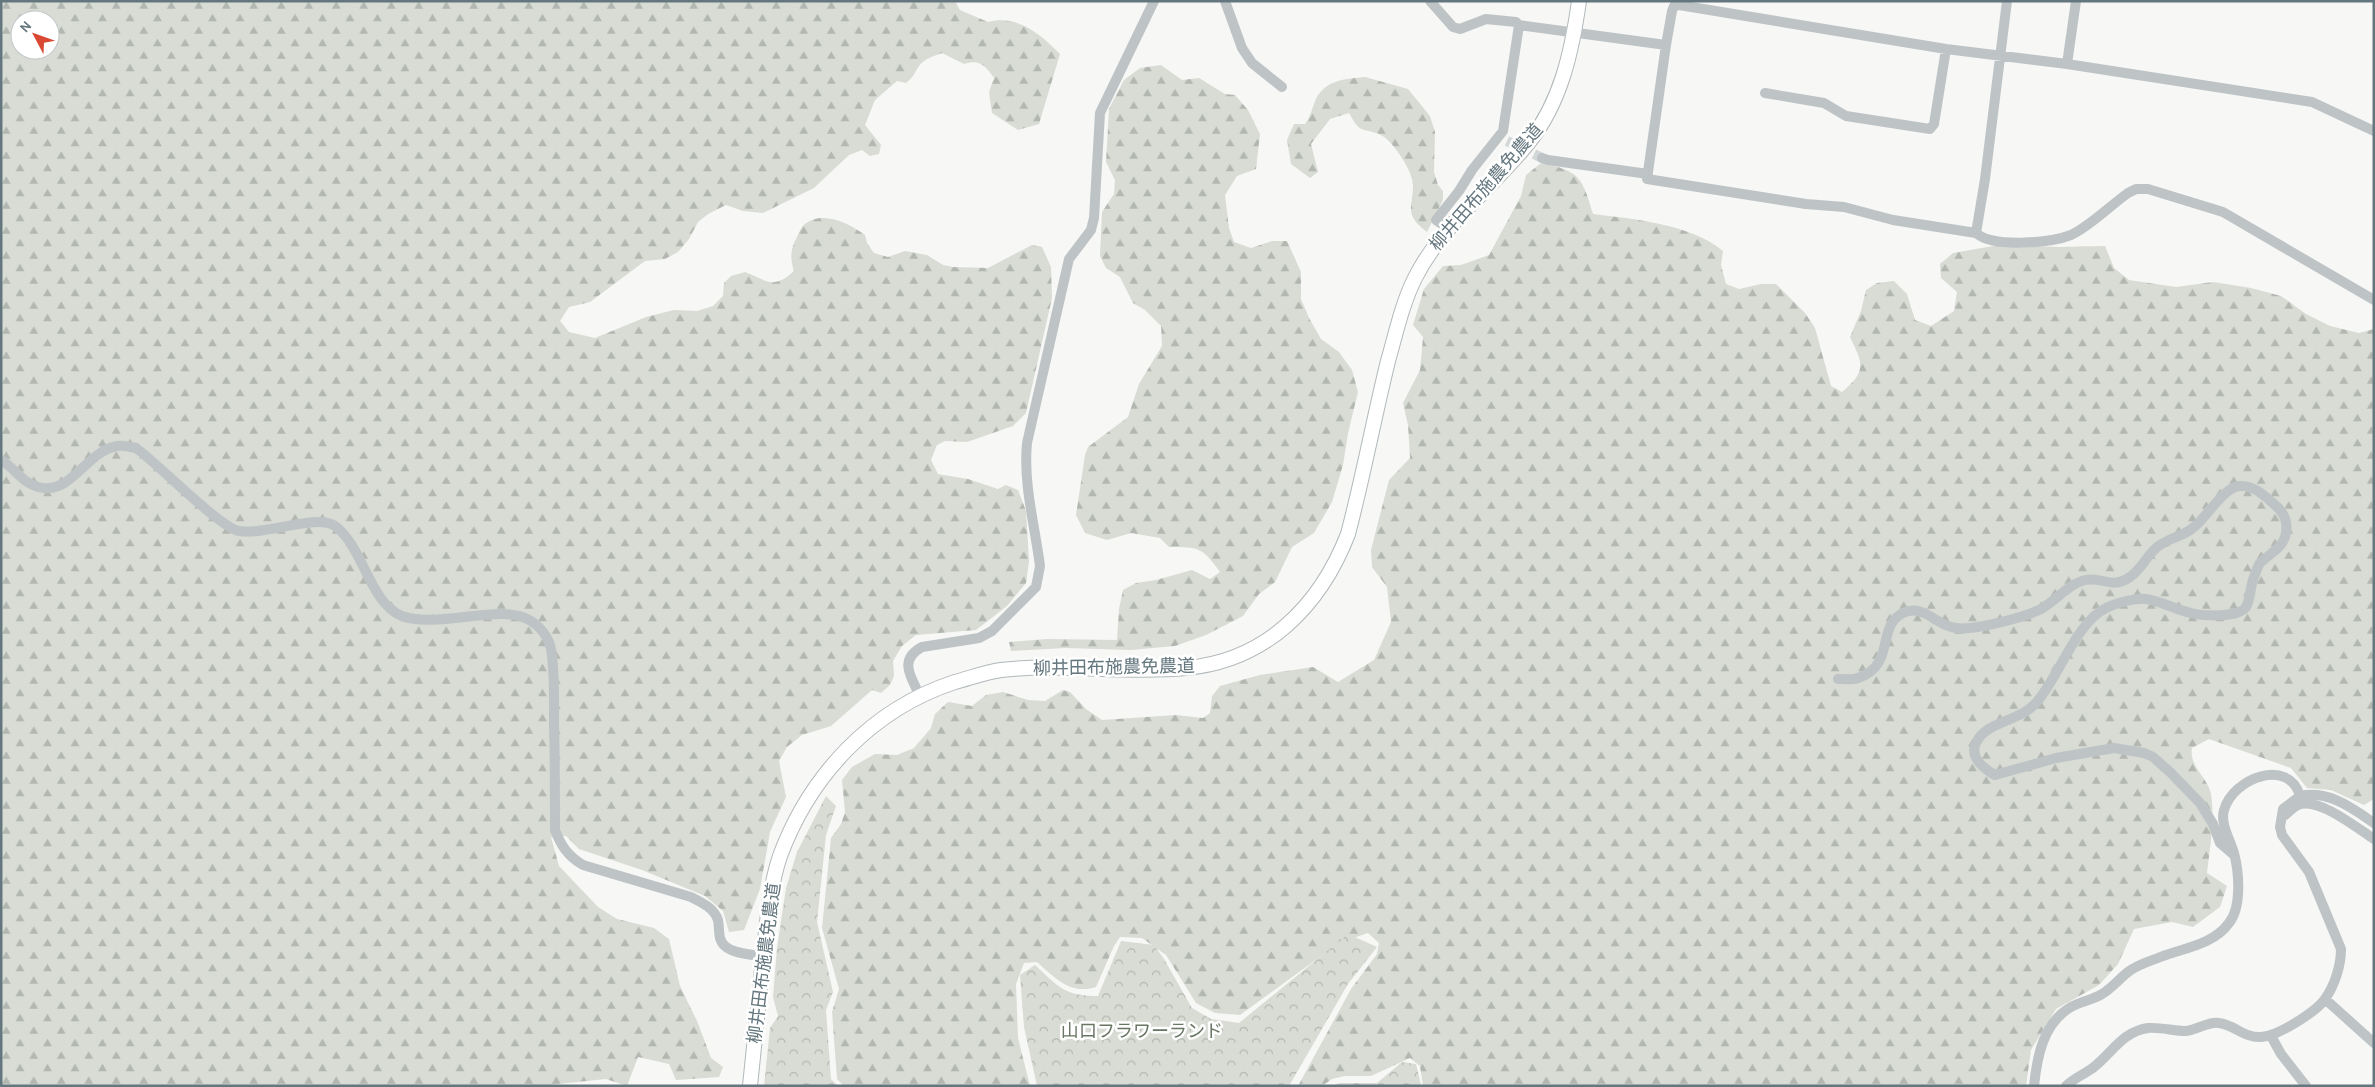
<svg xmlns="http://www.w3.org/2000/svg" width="2375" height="1087" viewBox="0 0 2375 1087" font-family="Karla,'Noto Sans JP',sans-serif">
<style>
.forest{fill:url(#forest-firs);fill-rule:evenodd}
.park{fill:url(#park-crowns)}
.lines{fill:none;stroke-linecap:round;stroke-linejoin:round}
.street-tunnel{stroke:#d2d7d7;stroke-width:10;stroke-dasharray:10 5;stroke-linecap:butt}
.secondary-casing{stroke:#b1b8bb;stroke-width:16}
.street{stroke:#bec4c6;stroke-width:10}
.secondary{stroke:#fff;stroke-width:14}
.labels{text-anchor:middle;stroke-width:5;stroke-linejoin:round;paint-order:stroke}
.street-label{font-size:18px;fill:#64767e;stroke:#fff}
.park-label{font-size:18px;fill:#687663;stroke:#fff}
</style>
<defs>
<pattern id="forest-firs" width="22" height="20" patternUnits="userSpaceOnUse" patternTransform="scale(1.25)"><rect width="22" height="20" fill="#d8dcd4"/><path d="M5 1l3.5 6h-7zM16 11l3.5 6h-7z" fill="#b3b7b1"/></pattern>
<pattern id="park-crowns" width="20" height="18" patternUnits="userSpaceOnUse" patternTransform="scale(1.25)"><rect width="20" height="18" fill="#d8dcd4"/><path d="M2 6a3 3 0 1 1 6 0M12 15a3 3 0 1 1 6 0" fill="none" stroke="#b3b7b1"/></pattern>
</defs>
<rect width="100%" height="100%" fill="#f7f7f5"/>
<path class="forest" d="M1,1H955L960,10L988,22C1016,14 1041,34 1060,54L1039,124L1018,130L992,113L989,92L994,78C985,65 979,59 964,64L942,53C934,56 924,59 919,66C914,73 914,77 906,83L897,81L875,100L865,125L881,145L879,154L870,156L862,150L849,155L814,188L763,213L743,211L726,205L708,214L698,222L689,239L678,252L665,259L645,261L590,302L569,307L560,321L569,332L595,338L646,317L674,310L697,311L713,306L723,296L724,283L731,276L745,272C768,281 773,290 794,271C790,259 790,249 797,237C799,233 801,227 805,224C823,210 849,223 865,235L867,243L874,253L888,257L905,251L927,255L943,265L953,267L988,268L1032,245L1042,247L1051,267L1052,298L1026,413L1013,426L967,442L945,441L937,445L931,460L938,474L968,479L998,489L1006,485L1018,490L1026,511L1029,561L1026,583L1007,606L976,630L916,635L902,646L893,661L894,676L890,685L881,693L872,690L831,726L802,735L787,747L779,761L786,797L770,832L760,889L744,930L729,932L723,911L705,896L642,870L579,849L566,836L551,837L559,866L598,907L617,919L654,928L669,939L680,986L697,1021L711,1058L723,1067L719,1077L676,1080L669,1064L638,1057L627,1086L606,1079L539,1086H1ZM20,20H50V50H20Z
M1161,65L1182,80L1199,78L1225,94L1235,95L1248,110L1260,134L1256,169L1237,176L1225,195L1229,228L1234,242L1251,248L1272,241H1287L1301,272V299L1309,318L1321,339L1339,352L1352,370L1358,392L1348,433L1343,465L1332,502L1314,533L1292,547L1275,582L1259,594L1243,616L1206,635L1175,646L1131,650L1065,648L1011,651L1009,642L1047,639L1117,640L1119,609L1123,590L1136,583L1156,580L1192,570L1210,579L1220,572C1202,547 1199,547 1169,547L1160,538L1131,533L1107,540L1085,533L1076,515L1085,455L1088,447L1128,417L1139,384L1162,346L1161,326L1145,310L1133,303L1120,277L1106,268L1100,256L1102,212L1114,194L1115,180L1106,162L1109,109L1124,80L1140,68Z
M1365,77L1408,89L1430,116L1435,132L1434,172L1438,185L1443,191V200L1427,232C1403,214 1413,208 1413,185C1413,179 1408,168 1405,163C1399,153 1389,138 1379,134C1359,127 1361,134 1349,113L1330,119L1311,144L1318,172L1310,178L1291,164L1287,140L1294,124H1305C1311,116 1312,108 1316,99C1326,79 1347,79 1365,77Z
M1541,163C1580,171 1582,177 1593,214C1633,219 1691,224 1723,251L1721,265L1726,284L1739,289L1761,284H1776L1805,313L1815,328L1831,386L1842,392C1867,371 1863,364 1850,337L1861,311L1866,290L1877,283L1894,281L1907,294L1915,320L1931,326L1954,311L1957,292L1941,278L1940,264L1953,253L1999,245L2059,247L2105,246L2114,268L2129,280L2176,287L2213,282L2251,288L2281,296L2306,314L2330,326L2359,333L2374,329V799L2364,805L2331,790L2307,788L2291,768L2209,739L2192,748C2189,767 2207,776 2211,794C2215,819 2210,848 2207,873L2227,886L2220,907L2193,927L2172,922L2134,929L2118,964L2099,985L2056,1009L2031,1050L2026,1086H1423L1420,1066L1410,1058L1371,1076H1345L1332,1079L1322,1086H1298L1351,989L1377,954L1379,943L1368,933L1339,943L1240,1015L1215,1013L1196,1003L1166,955L1142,938L1120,937L1114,946L1096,987C1070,995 1055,978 1037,962L1024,963L1016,984L1018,1038L1030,1086H844L837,1079L832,1012L839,989L822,928L831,838L841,824L845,812L842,780L852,767L875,754L897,755L914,748L931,728L935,714L948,702L972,706L986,695L1003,692L1028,700L1045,701L1063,690L1070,692L1086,709L1102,720L1176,715L1203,718L1210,713L1212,696L1220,686L1260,675L1313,667L1338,682L1374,660L1391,622L1387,587L1372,567L1371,550L1389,480L1410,458L1408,425L1403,403L1420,370L1423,337L1413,325L1424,289L1443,266L1461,265L1489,255L1521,196L1526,175Z"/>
<path class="park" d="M826,796L836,806L826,835L817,922L833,992L826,1010L831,1079L838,1086H764L770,1028L778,1016L773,997L777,948L786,888L797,852Z
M1348,934L1377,947L1348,984L1289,1086H1037L1024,1027L1020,975L1035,965C1059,987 1064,996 1098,996L1121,941L1154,945L1164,959L1192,1008L1211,1019L1239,1023Z
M1402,1062L1416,1064L1421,1085L1332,1086L1339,1083H1377Z"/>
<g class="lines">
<path class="street-tunnel" d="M1507,141L1542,158"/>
<g class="secondary-casing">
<path id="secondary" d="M750,1086C754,1043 759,1001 763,959C767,924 769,889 780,856C810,775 872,709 955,682C970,678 986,672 1001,670C1062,663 1125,674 1186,668C1266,661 1320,606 1348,534C1363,477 1374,418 1388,361C1396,333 1402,304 1415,278C1442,224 1492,189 1529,142C1561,102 1572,51 1579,1"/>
</g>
<path class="street" d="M1225,1L1242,48L1252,63L1282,87
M1430,1L1453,27L1460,29L1486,19L1516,22L1519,25
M1666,45L1647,179L1806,204L1844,207L1893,220L1976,233C1993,248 2050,243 2071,235C2089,227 2111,205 2128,193L2136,189H2148L2223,212L2374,300
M2067,64L2076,1
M1765,93L1824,103L1846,116L1930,129L1934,124L1946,49
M1542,158L1548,160L1648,174
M1448,228L1436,220L1459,191L1472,170L1503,131L1519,25L1666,45L1672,11L1674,6L1679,5L1946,49L2067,64L2312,102L2374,131
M1976,233L1985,179L2007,1
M1,460C15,468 22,483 38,487C72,496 86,451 117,446C123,445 130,447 136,448C157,463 219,527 239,531C264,536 317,513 335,526C363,546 370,604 402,616C428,626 475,613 504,614C520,615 532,618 543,632C546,636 550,643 551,649C555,673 554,699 554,724C555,760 555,795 555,830C561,846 568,856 583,865L691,897C701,902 714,908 718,920C720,929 717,939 725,946C733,954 753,954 763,957
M1838,679C1844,679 1853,680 1858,678C1896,666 1876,626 1903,613C1924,603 1936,626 1956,628C1974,631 2025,617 2041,609C2056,601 2068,584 2085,580C2102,576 2111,590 2130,577C2141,569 2145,559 2154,550C2165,538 2182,538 2194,527C2207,517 2223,488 2239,486C2254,485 2265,496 2275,505C2285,513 2289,525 2285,537C2281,549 2268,555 2260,563C2257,567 2256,573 2254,577C2250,586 2251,599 2246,607C2238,618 2203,616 2191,613C2176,610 2161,601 2146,599C2134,598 2116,603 2106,608C2075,623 2058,680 2035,704C2018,722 1986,721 1976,743C1969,757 1984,769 1995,775L2056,758L2114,748L2144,753L2153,757L2170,772L2200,803L2213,824L2220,843L2234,855
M920,696C911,677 898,660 922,647L979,638L992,631L1036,587L1040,566C1035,526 1023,484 1027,443L1069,259L1091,230L1094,218L1100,113L1154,1
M2300,796C2329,790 2352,808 2374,823
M2285,815C2290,811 2295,805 2301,804C2321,799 2357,828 2374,839
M2325,999L2374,1043
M2271,1036L2281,1054L2306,1086
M2034,1086C2037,1057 2043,1023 2071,1007C2081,1001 2093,1000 2102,994C2112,988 2119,979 2128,972C2138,964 2151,961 2163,956C2185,948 2214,944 2229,923C2242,907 2239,872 2234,853C2230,839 2220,824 2224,810C2233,778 2289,757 2300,796L2283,809L2280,827L2282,835L2309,872L2341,949C2341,965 2335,985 2325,999C2316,1012 2278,1036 2261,1037C2244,1038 2235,1025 2219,1023C2208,1021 2198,1030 2186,1031C2174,1031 2161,1027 2148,1028C2122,1032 2113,1052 2094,1067C2085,1074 2074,1078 2066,1086"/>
<use href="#secondary" class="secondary"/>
</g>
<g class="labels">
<g class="street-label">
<text transform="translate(1486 187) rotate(-49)" y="6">柳井田布施農免農道</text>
<text transform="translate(1114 667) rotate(-1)" y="6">柳井田布施農免農道</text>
<text transform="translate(764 963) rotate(-83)" y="6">柳井田布施農免農道</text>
</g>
<g class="park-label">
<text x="1142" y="1037">山口フラワーランド</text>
</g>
</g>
<rect width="2375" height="1087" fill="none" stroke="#64767e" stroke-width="5"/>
<g transform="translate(35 35) rotate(311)"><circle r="24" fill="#ffffff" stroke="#c1c8cb"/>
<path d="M0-4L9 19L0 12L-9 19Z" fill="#d94833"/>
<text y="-8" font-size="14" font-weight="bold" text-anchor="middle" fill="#64767e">N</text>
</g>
</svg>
